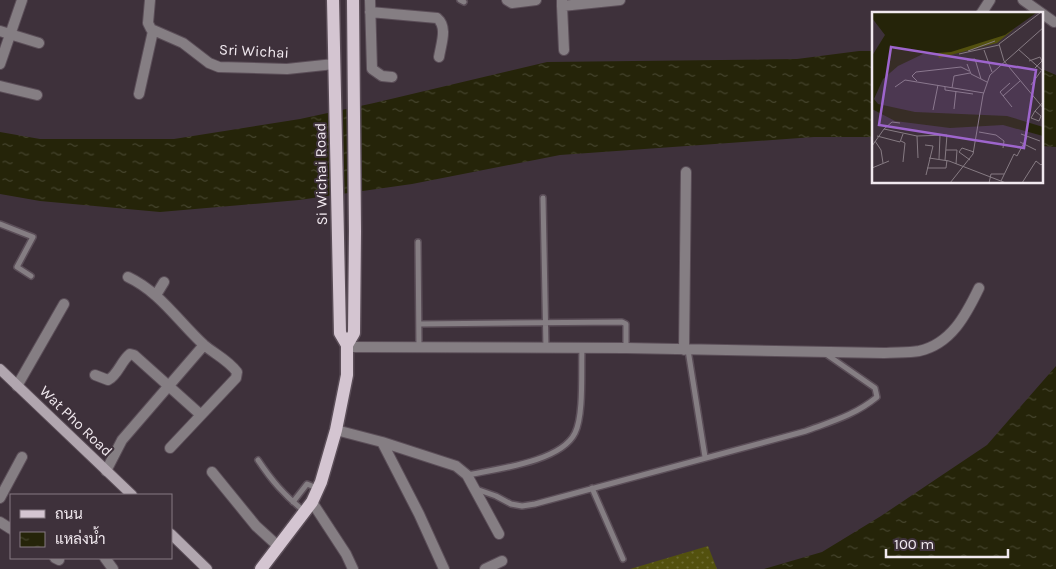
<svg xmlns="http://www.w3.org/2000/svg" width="1056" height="569" viewBox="0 0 1056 569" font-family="Karla,Sarabun,sans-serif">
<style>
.grass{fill:url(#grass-dots)}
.water{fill:url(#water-ripples)}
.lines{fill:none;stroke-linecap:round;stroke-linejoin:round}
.lane-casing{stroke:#5b4e58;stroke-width:8}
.street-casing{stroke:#5b4e58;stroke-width:12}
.secondary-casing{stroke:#5b4e58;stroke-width:12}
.primary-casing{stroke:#5b4e58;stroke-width:15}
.lane{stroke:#857e83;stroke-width:5}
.street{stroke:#857e83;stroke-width:10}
.secondary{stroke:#b1a6af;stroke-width:10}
.primary{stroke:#d4c5d1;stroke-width:12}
.labels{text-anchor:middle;stroke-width:4;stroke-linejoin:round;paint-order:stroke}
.street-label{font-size:15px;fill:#f1e9ef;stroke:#3e313b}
.inset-road{fill:none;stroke:#867b83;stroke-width:1}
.view{fill:#9e65cd;fill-opacity:0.15;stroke:#9e65cd;stroke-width:2.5}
.inset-edge{fill:none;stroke:#f1e9ef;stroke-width:2.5}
</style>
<defs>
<pattern id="grass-dots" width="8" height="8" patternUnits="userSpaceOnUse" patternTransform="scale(1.25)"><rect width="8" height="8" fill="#53510e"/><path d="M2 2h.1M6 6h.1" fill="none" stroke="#6c6a31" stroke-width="1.8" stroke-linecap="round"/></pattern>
<pattern id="water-ripples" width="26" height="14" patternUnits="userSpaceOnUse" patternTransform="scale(1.25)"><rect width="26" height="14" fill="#252409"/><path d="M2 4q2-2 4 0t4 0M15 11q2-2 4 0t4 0" fill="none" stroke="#45442d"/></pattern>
</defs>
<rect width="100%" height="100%" fill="#3e313b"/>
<path class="grass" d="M708,546L717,569H630Z"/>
<path class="water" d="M859,51H873V137H814L560,155L412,184L299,200L160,212L40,201L0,194V132L40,139H174L300,119L374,103L547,62L797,59Z
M1042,69L1056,75V147L1042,146Z
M1056,366V569H764L822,552L881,516L987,445Z"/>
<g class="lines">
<g class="lane-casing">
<path id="lane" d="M460,0L464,2
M543,198L546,348
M0,224L33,237L17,267L31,276
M418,242L419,347
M419,324L622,322L626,324V348
M688,350L705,457
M258,460C272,481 284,495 304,511
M467,475C496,469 561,462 575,433C584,415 581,370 582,349
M592,488L623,559
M476,489L496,496L511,504L522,506L535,504L806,431C833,421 855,415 877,397L875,388L826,354
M293,502L307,484L317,488"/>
</g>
<g class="street-casing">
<path id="street" d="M150,0L148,23L151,29L183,43L209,63L219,67L287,69L334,64
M370,0L372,69L382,76L392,77
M507,0L512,3L536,0
M562,0V6L620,0
M1023,0L1054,22
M562,6L564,50
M370,12L437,18C448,27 441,44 439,57
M981,14L990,0
M0,31L39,43
M0,64L22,0
M0,86L37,95
M139,94L153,31
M128,277C160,292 178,321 204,345C215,354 228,360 237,372L236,378L170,448
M156,295L164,282
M347,347L626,348L884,353C895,352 908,353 919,351C951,344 966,315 979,288
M684,350L686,172
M95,375L108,380C118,375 121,361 130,354L134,355L201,415
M17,386L64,304
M336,430L382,442L456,466L467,475L499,534
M382,442L419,514L444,569
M106,471L122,440L204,345
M212,472L256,526L279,547
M0,498L22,457
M312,502L346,554L353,569
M0,522L11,529
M55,558L59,560
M105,558L113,569
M485,569L502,561"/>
</g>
<g class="secondary-casing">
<path id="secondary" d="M0,369L132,495
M171,534L207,569"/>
</g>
<g class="primary-casing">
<path id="primary" d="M333,0L340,333L347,345
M261,569L312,502L321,482L336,430L347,375V345L354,333L355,231L353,0"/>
</g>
<use href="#lane" class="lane"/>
<use href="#street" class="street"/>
<use href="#secondary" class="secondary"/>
<use href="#primary" class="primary"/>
</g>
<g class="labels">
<g class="street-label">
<text transform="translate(254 51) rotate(3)" y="5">Sri Wichai</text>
<text transform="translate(321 174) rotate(-91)" y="5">Si Wichai Road</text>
<text transform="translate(76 421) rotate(44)" y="5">Wat Pho Road</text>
</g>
</g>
<g transform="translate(872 12)">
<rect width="171" height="171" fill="#3e313b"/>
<path d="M142,17L125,31L67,46L65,41Z" fill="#53510e"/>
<path d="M0,1H164L133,23L79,40L51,42L26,54L11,67L2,87L6,92L43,100L135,104L171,115V124L131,113L78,116L23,109L0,97V44L13,23L0,6Z" fill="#252409"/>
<path class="inset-road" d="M168,1L127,32L132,49L172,97M146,37L172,60M112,38L120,60M96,39L123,29M87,42L127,33M95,48L103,47L109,67M157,49L168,45L170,49L163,56M95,52L99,62L115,70M45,69L40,64L44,60L89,55L97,59M138,71L128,80L140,95M159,73L169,59M23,75L33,68L112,81M73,75V78L101,82M80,76L82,64L98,61M131,84L148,69M82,97L84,79M61,98L66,73M163,99L169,104L167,109L159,106L163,99L164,98L172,89M12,117L20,110L28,111M107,120L124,123L132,129L131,136M149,122L168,129M5,124L28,130L31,122M45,124L46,146M3,129L9,138L11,151M29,129L33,131L31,150M148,130L164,138M53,133L61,134L54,163M0,134L12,117L45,124L75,123L73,148M74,138H85L84,152M57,146L77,149L134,171M67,147L68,123M98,148L87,140L90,136L102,140M0,156L17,149M55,156H74L75,148M129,169L142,142L145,144L155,125M78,171L101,142L111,83L118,63L172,15M117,171L119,162H132M150,171L164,149L169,153L172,150"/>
<path class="view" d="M19,35L164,58L152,136L7,113Z"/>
<rect width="171" height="171" class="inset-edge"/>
</g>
<rect x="10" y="494" width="162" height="65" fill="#3e313b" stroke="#867b83"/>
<rect x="20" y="510" width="25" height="8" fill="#d4c5d1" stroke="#867b83"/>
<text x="55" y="519" font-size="15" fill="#f1e9ef">ถนน</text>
<rect x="20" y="532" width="25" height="15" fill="url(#water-ripples)" stroke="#867b83"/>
<text x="55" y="544" font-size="15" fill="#f1e9ef">แหล่งน้ำ</text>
<path d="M886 549v8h122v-8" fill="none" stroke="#f1e9ef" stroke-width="2.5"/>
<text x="894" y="549" font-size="15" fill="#f1e9ef" stroke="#3e313b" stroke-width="4" paint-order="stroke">100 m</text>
</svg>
